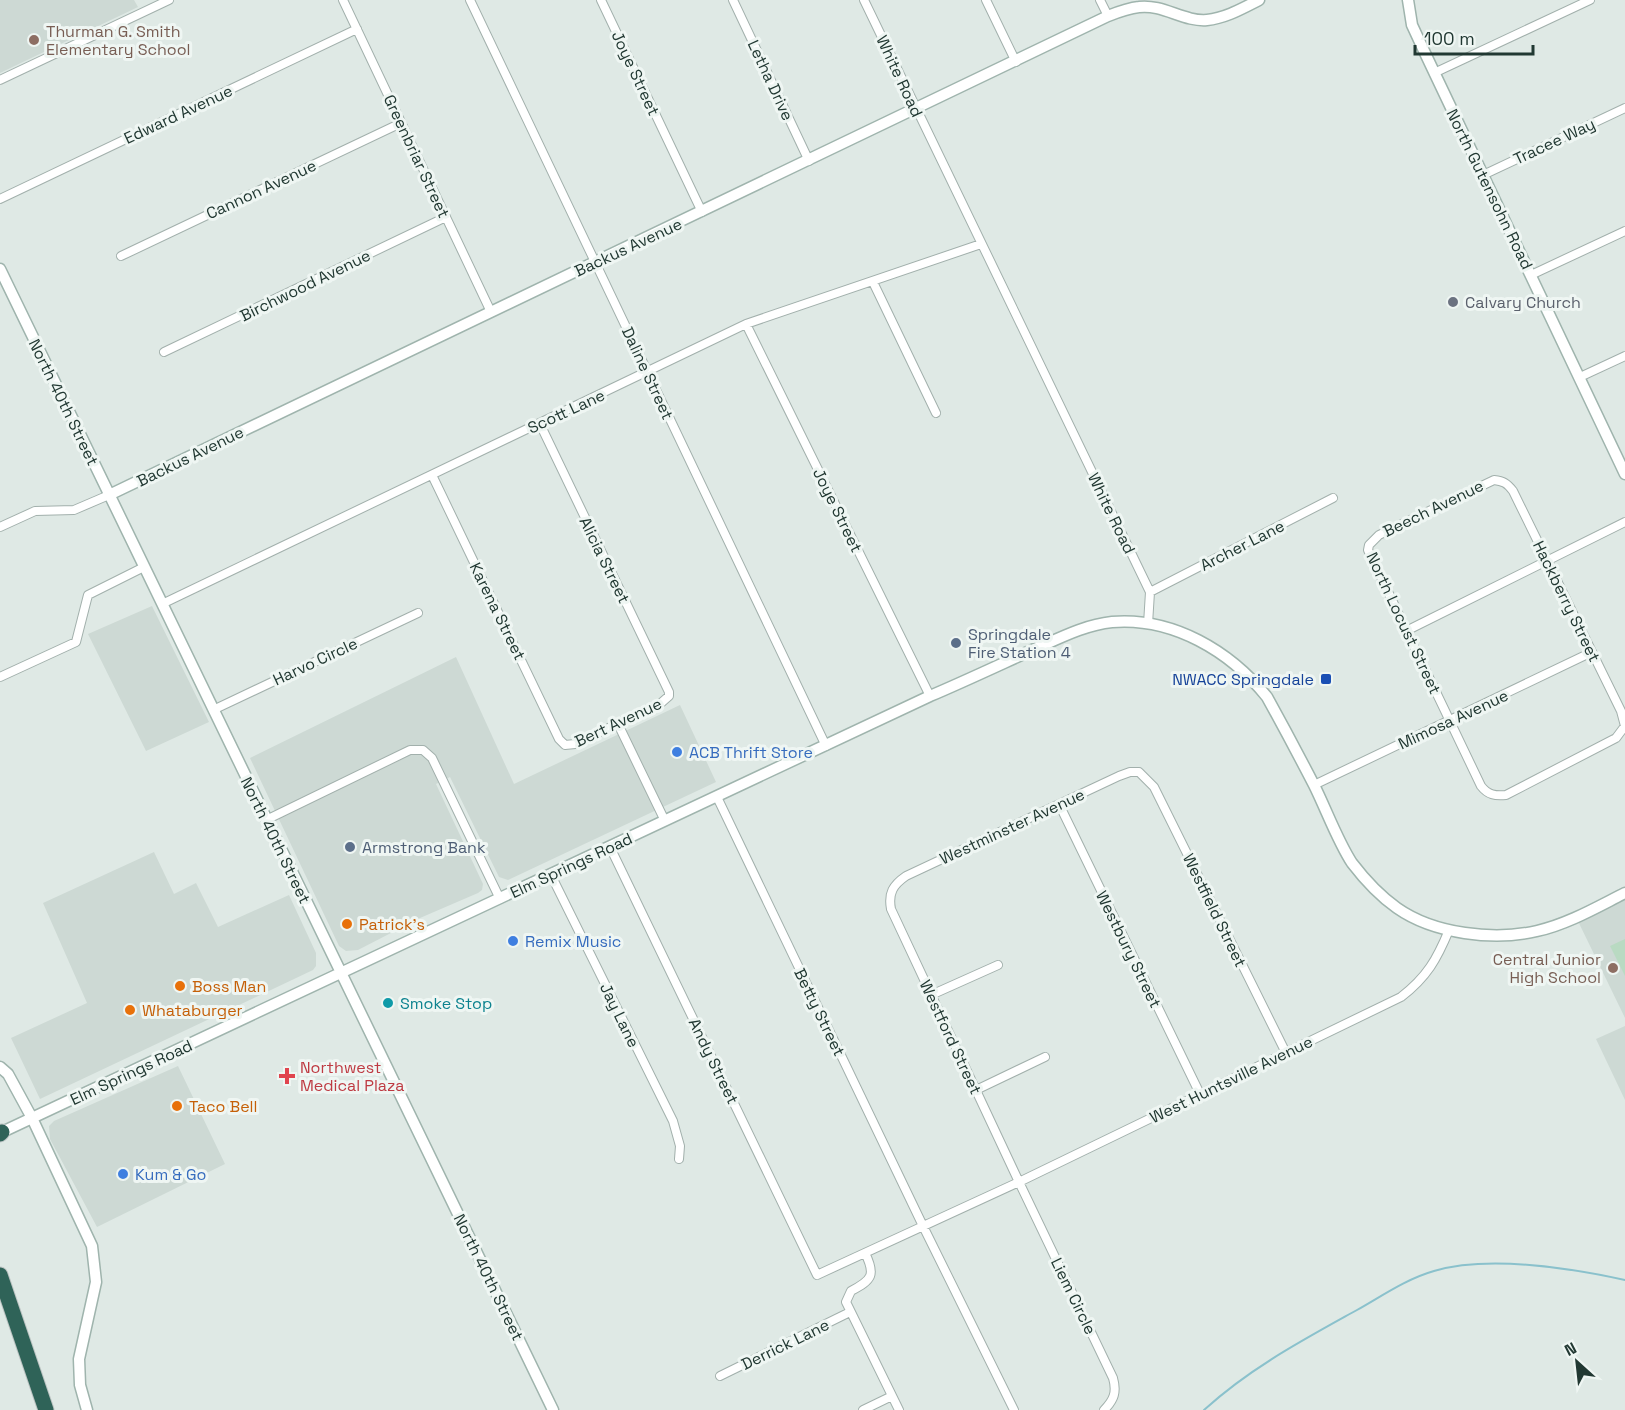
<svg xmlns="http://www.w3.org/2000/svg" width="1625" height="1410" viewBox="0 0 1625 1410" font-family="'Space Grotesk',sans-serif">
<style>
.built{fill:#cdd9d4}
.green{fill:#b9dac2}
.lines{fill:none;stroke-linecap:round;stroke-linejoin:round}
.stream{stroke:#8ac1cc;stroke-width:2}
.street-casing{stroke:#a2b0ac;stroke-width:10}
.secondary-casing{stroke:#9fb4ad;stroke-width:13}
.highway-casing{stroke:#bcc3c2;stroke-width:17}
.street{stroke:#fff;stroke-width:8}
.secondary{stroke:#fff;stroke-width:10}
.highway{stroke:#2f6358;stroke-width:15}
.education-dot{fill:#8d6e63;stroke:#eff6f3;stroke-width:2}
.worship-dot{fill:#6b7280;stroke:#eff6f3;stroke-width:2}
.service-dot{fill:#5c6f8a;stroke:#eff6f3;stroke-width:2}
.transit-dot{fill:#1a4fb4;stroke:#eff6f3;stroke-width:2}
.shop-dot{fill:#3f7fe0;stroke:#eff6f3;stroke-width:2}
.food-dot{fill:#e8710a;stroke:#eff6f3;stroke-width:2}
.culture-dot{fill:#0f9aa8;stroke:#eff6f3;stroke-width:2}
.health-dot{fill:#e0444e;stroke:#eff6f3;stroke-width:2}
.labels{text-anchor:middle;stroke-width:6;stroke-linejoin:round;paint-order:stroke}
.education-label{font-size:16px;fill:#785e54;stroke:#eff6f3;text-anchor:start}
.street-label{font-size:16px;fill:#213832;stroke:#eff6f3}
.worship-label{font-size:16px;fill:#5b616d;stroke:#eff6f3;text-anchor:start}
.service-label{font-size:16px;fill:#4e5e75;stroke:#eff6f3;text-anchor:start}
.transit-label{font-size:16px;fill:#164399;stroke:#eff6f3;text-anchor:end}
.shop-label{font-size:16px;fill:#366cbe;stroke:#eff6f3;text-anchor:start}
.food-label{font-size:16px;fill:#c56008;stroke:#eff6f3;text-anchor:start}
.culture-label{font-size:16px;fill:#0d838f;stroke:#eff6f3;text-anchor:start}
.health-label{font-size:16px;fill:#be3a42;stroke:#eff6f3;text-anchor:start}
</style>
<rect width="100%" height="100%" fill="#dfe9e5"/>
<path class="built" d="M0,0H134L138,7L0,73Z
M152,606L209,722L146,751L88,634Z
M456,657L514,784L680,705L716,782L508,880L499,877L450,777L436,784L483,884L482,890L478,893L420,918L358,950L346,951L339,946L250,758Z
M154,852L174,894L196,883L218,927L289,895L316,953V966L313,970L40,1099L11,1038L87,1003L43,903Z
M1625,893V1018L1576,917Z
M1625,1026V1100L1596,1039Z
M178,1066L225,1164L97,1227L50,1139L49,1126L54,1121Z"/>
<path class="green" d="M1625,939V976L1610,946Z"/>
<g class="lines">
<path class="stream" d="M1204,1410C1250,1368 1303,1340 1357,1310C1382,1296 1406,1279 1434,1271C1488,1255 1571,1268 1625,1280"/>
<g class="street-casing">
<path id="street" d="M343,0L491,312
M470,0L826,746
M601,0L702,212
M733,0L809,161
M864,0L1150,592L1148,624
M986,0L1016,62
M1100,0L1108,16
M1434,73L1590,0
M0,80L169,0
M1483,175L1625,108
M0,199L357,29
M121,256L401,123
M1531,275L1625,231
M873,282L936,413
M746,324L930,696
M164,352L446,217
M1580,377L1625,356
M432,475L559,739L565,745L575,744L661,703L669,696V692L540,424
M1494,480C1503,481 1507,483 1513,491L1621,711L1625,726L1616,738L1506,795C1495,796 1488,795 1481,786L1368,550L1369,545L1379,535Z
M0,527L35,511L74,510L109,495
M1150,592L1333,498
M162,604L746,324L981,244
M1406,631L1625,522
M0,677L76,642L88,595L144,567
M213,710L418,613
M618,724L665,821
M1314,785L1592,652
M717,797L923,1226L1014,1410
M1059,804L1200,1094
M266,820L410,750H423L432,758L500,899
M610,847L817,1275L1019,1182L1401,997C1427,977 1437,959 1449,930
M551,875L673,1121L680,1146L679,1159
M931,995L998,965
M976,1090L1045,1057
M865,1253C876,1275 872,1280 851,1291L846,1302L899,1410
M720,1376L850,1312
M863,1410L892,1396
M1104,1410C1114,1400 1117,1392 1113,1378L1019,1182L891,909C888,893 893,885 906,876L1119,776L1130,772H1139L1154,787L1285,1051"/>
</g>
<g class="secondary-casing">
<path id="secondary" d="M1408,0L1412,25L1425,53L1625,474
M0,269L553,1410
M109,495L1108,16C1118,12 1129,8 1139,7C1163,4 1184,22 1207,20C1226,18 1243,8 1259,0
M0,1067L8,1074L32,1118L92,1246L96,1282L79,1359L80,1385L87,1410
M0,1133L930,696C963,682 997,666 1030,651C1056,640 1083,625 1112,622C1173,617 1230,651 1267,697C1283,726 1299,756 1314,785C1326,809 1338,842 1352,863C1365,880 1380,896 1397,908C1434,934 1494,941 1537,931C1568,924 1597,907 1625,893"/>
</g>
<g class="highway-casing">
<path id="highway" d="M0,1134L2,1132
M0,1275L46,1410"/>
</g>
<use href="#street" class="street"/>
<use href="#secondary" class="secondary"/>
<use href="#highway" class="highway"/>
</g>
<g class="education-dot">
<circle cx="34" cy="40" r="6"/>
<circle cx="1613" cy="968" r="6"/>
</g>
<circle class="worship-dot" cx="1453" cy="302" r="6"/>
<g class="service-dot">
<circle cx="956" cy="643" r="6"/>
<circle cx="350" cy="847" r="6"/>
</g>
<rect class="transit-dot" x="1320" y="673" width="12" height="12" rx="3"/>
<g class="shop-dot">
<circle cx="677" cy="752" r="6"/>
<circle cx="513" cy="941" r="6"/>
<circle cx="123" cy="1174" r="6"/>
</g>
<g class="food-dot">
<circle cx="347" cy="924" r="6"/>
<circle cx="180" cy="986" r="6"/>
<circle cx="130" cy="1010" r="6"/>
<circle cx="177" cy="1106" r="6"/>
</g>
<circle class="culture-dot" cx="388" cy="1003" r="6"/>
<path class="health-dot" d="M284 1067h6v6h6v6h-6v6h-6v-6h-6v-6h6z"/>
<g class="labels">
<g class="education-label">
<text x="46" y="37">Thurman G. Smith<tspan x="46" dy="18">Elementary School</tspan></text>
<text x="1601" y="965" text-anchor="end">Central Junior<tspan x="1601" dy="18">High School</tspan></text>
</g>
<g class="street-label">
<text transform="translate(636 73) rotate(65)" y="6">Joye Street</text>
<text transform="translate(900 76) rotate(65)" y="6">White Road</text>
<text transform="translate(771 80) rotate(65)" y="6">Letha Drive</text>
<text transform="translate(178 114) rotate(-25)" y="6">Edward Avenue</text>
<text transform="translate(1554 141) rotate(-25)" y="6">Tracee Way</text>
<text transform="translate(417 156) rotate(65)" y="6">Greenbriar Street</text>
<text transform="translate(261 189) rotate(-25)" y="6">Cannon Avenue</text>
<text transform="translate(1490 189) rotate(64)" y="6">North Gutensohn Road</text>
<text transform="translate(628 247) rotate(-25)" y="6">Backus Avenue</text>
<text transform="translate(305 285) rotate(-26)" y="6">Birchwood Avenue</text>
<text transform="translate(648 373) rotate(65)" y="6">Daline Street</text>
<text transform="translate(64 402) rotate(64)" y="6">North 40th Street</text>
<text transform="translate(566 411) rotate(-25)" y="6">Scott Lane</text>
<text transform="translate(190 456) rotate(-26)" y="6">Backus Avenue</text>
<text transform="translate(1433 508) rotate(-26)" y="6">Beech Avenue</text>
<text transform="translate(838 510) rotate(64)" y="6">Joye Street</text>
<text transform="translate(1112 513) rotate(64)" y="6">White Road</text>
<text transform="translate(1242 545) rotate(-27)" y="6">Archer Lane</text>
<text transform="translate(605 560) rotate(64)" y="6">Alicia Street</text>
<text transform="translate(1567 601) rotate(64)" y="6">Hackberry Street</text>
<text transform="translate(498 611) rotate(64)" y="6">Karena Street</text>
<text transform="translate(1404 623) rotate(65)" y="6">North Locust Street</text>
<text transform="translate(315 661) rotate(-25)" y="6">Harvo Circle</text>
<text transform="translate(1453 719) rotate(-25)" y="6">Mimosa Avenue</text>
<text transform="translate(618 722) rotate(-25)" y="6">Bert Avenue</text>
<text transform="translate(1012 826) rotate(-25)" y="6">Westminster Avenue</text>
<text transform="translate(276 840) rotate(64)" y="6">North 40th Street</text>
<text transform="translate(571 865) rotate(-25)" y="6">Elm Springs Road</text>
<text transform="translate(1215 910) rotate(64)" y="6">Westfield Street</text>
<text transform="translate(1129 949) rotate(64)" y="6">Westbury Street</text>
<text transform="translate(820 1012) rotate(64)" y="6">Betty Street</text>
<text transform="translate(620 1015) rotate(64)" y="6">Jay Lane</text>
<text transform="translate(951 1037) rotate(65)" y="6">Westford Street</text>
<text transform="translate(714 1061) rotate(64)" y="6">Andy Street</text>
<text transform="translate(131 1072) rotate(-25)" y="6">Elm Springs Road</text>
<text transform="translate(1231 1079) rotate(-26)" y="6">West Huntsville Avenue</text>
<text transform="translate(489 1277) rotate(64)" y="6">North 40th Street</text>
<text transform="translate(1074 1296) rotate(64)" y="6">Liem Circle</text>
<text transform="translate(785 1344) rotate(-26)" y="6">Derrick Lane</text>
</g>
<g class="worship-label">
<text x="1465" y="308">Calvary Church</text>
</g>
<g class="service-label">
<text x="968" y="640">Springdale<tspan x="968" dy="18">Fire Station 4</tspan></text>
<text x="362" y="853">Armstrong Bank</text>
</g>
<g class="transit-label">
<text x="1314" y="685">NWACC Springdale</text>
</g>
<g class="shop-label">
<text x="689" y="758">ACB Thrift Store</text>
<text x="525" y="947">Remix Music</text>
<text x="135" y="1180">Kum &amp; Go</text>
</g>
<g class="food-label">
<text x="359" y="930">Patrick's</text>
<text x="192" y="992">Boss Man</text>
<text x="142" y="1016">Whataburger</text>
<text x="189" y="1112">Taco Bell</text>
</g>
<g class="culture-label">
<text x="400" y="1009">Smoke Stop</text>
</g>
<g class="health-label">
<text x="300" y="1073">Northwest<tspan x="300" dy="18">Medical Plaza</tspan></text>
</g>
</g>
<g transform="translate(1577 1362) rotate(333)" stroke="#eff6f3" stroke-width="4.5" paint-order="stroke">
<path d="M0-4.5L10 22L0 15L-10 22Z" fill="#213832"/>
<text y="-9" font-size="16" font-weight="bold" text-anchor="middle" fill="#213832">N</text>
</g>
<path d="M1415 45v9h118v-9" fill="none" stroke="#213832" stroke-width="3"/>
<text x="1424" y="45" font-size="18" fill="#213832" stroke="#eff6f3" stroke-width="4.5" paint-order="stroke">100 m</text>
</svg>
